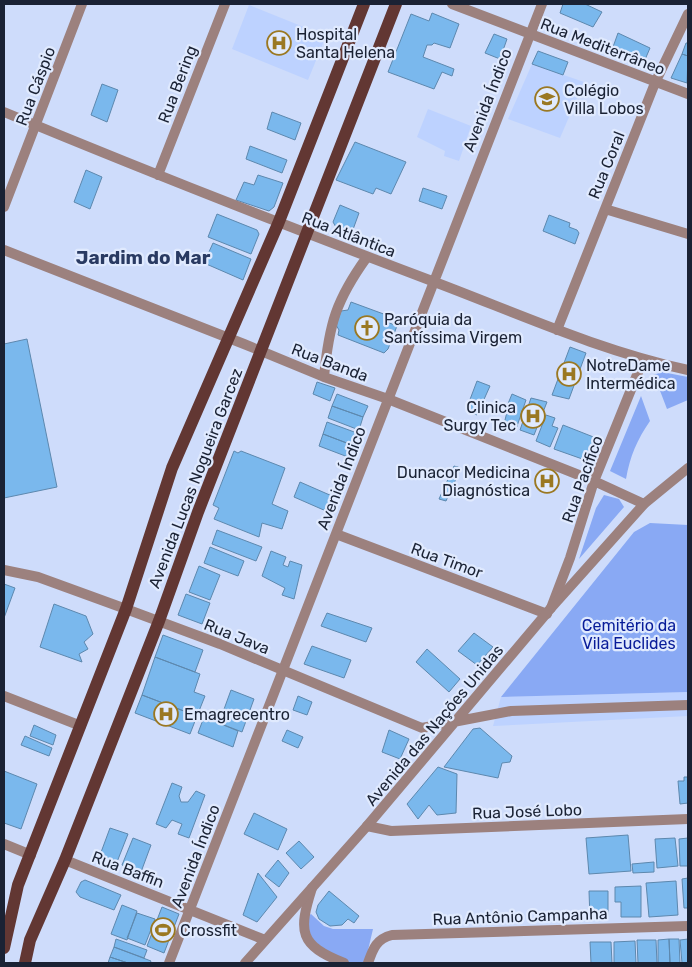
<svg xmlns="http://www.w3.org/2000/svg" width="692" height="967" viewBox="0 0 692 967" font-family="Rubik,sans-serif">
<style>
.built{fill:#bdd2ff}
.green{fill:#89a9f4}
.building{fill:#7ab8ed;stroke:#5d88ae}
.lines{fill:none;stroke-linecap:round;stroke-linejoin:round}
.minor{stroke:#9c817e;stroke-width:10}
.tertiary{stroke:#9c817e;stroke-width:10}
.primary{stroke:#623733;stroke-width:12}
.labels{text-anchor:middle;stroke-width:4.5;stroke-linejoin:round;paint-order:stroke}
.poi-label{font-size:16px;fill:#1a2234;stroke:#e0eafe;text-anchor:start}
.street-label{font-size:16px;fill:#1a2234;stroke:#e0eafe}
.park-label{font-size:16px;fill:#081c99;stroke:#e0eafe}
.quarter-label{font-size:19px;font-weight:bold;fill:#293a62;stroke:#e0eafe}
</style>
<rect width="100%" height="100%" fill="#cedcfb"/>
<path class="built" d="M249,5L326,36L308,80L232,49Z
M532,64L584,82L560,138L508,119Z
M428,109L471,126L459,161L444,156L445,151L417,137Z
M688,692V716L493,726L501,697Z"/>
<path class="green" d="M662,372L688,377V400L667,409L654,375Z
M641,396L650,421C637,440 630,456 626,479L610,471Z
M604,495L619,499L624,507L579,559L596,508Z
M650,523L688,525V692L501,697L634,532Z
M311,914L324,926L333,929H373L365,963H350L332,956L311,938L306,918Z"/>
<path class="building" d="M563,4H585L602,12L593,27L560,13Z
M432,13L459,24L450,48L434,43L432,45H427L423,57L454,69L452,76L442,72L434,89L388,72L411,14L429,21Z
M618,33L650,48L644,62L613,47Z
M494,34L507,39L500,59L485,53Z
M686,43H688V56L682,54Z
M538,51L568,62L563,75L532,64Z
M682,54L688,56L687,83L671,78Z
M102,84L118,90L107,122L91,115Z
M272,112L301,123L295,140L267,129Z
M355,142L406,162L391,194L376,188L373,194L336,180Z
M250,146L287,160L282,173L246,159Z
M86,170L102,177L90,209L74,202Z
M258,175L283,183L274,207L269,211L236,200L244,182L254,185Z
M423,188L447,196L442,209L419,201Z
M340,205L359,213L351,235L346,231L344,237L335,234L337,229L333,222Z
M217,214L257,230L259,234L251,254L208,237Z
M549,215L570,223L569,227L577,230L579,233L575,244L543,231Z
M213,243L251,259L243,280L204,263Z
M351,302L389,316L387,322L397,326L388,349L384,353L338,335L339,330L336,325L341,311L348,310Z
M27,339L57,487L4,498V344Z
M570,347L586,353L569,399L552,395Z
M477,381L490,386L477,415L466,410Z
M317,382L335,388L330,401L313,394Z
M337,394L368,406L363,417L332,406Z
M512,394L526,400L516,429L504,424L507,412L505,411Z
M531,398L547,402L534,435L520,430Z
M332,406L363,417L359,430L328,418Z
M546,415L555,418L552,426L558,428L550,447L536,441Z
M327,422L357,433L352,445L323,434Z
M563,425L596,438L588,461L554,449Z
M323,434L352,445L348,457L319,446Z
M234,451L238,453L241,451L285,468L272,504L288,511L282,529L262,523L259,537L214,519L219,508L213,505Z
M454,466L461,468L446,501L439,499Z
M300,482L332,496L326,511L294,497Z
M217,530L262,547L256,561L212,544Z
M210,547L244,561L238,576L204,563Z
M271,551L286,557L283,565L288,567L290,561L302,565L294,599L282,595L285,588L262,576Z
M199,566L220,575L210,600L189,592Z
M4,584L15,588L4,618Z
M186,594L210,603L202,624L178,615Z
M54,604L86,616L93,634L84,642L88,649L79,654L82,662L40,647Z
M327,613L372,628L366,642L321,626Z
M474,633L493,647L477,665L458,651Z
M163,635L203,650L195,672L155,657Z
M312,646L351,660L344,678L304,664Z
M427,649L460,679L449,692L416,662Z
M155,657L200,674L194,692L205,696L197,716L142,695Z
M231,690L254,699L242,732L219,723Z
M142,695L197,716L190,734L135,713Z
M298,696L312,702L307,715L293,710Z
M204,717L238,731L233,747L198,733Z
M34,725L56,735L53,745L30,736Z
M480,728L512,756L510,762L502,763L498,778L444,767L473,729Z
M287,730L303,737L298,748L282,741Z
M389,730L409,739L400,759L382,752Z
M25,736L52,748L49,756L21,745Z
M438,767L457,774L456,813L437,815L429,805L418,819L407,804Z
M4,771L37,784L21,829L4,823Z
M684,777H688V803L680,804L678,781H684Z
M172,783L182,787L179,796L181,802H188L196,791L205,795L189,838L178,834L182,824L172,820L166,828L156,824Z
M254,813L287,829L278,850L244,834Z
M110,828L128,834L117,862L100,855Z
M628,835L631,871L589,874L586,838Z
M133,838L151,845L141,872L122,865Z
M675,838L678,866L657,868L655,839Z
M688,838V866H680L679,839Z
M299,841L314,857L301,869L286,853Z
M278,860L289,873L279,887L265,876Z
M654,862V872L633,873L632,864Z
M258,873L277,897L257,922L243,915Z
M688,878V908H684L682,879Z
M85,880L121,895L114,910L80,897L76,892L81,882Z
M676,881L678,915L649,917L646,883Z
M641,886V917H621V902H615V887Z
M329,891L359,916L354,923L348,919L342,925L330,926L319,919L316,912L318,905Z
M589,891H608V919H590Z
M122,905L137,911L127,940L111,934Z
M162,907L179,914L164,953L147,946Z
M137,913L155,919L145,945L127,938Z
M116,939L147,950L144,958L114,947Z
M669,939H679L680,963H670Z
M669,939L670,963H658V940Z
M688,939V963H682L680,940Z
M637,940H656L657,963H638Z
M635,941L636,963H614V942Z
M590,942H611L612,963H591Z
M114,947L151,961L150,963H128L110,957Z
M110,957L128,963H108Z"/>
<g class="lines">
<path class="minor" d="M452,4L688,94
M4,112C146,171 289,227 432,281C517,313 600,351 688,370
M158,175L225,4
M4,207L82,4
M605,209L688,234
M4,250L244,344L324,377L388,399L594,481L644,504
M557,330L655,83L688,14
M324,377C329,324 336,300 367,257
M336,534L547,614
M4,570L38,577L126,609
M551,608L570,558L594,481L643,360
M4,696L81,726
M367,826L391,831L688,819
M4,844L31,855
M65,860L265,940
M312,888C298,932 299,945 344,963
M169,963L542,4
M368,963C373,949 376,939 392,935L688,926"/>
<path class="tertiary" d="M126,609L220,644L422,728L511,711L688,705
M245,963L367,826L551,608L644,504L688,468"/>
<path class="primary" d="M4,948L18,885L126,609L172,468L278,224L364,4
M25,963L30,940L65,860L159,621L198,512L396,4"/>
</g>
<defs>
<g id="hospital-ring" transform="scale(1.25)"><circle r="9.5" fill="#e0eafe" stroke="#9a7822" stroke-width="1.5"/><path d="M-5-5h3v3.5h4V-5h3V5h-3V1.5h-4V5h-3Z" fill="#9a7822"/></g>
<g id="school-ring" transform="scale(1.25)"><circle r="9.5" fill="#e0eafe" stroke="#9a7822" stroke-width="1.5"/><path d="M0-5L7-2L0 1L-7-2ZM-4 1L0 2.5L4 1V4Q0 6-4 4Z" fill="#9a7822"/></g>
<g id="church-ring" transform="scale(1.25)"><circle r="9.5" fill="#e0eafe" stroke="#9a7822" stroke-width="1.5"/><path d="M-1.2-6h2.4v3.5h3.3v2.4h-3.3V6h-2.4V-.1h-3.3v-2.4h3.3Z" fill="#9a7822"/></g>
<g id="stadium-ring" transform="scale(1.25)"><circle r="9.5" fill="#e0eafe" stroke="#9a7822" stroke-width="1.5"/><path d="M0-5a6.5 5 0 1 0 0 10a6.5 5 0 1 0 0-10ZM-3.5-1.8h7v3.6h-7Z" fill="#9a7822"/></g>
</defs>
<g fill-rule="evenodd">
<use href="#hospital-ring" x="279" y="43"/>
<use href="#school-ring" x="547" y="99"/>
<use href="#church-ring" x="367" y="328"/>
<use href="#hospital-ring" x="569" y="374"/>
<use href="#hospital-ring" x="533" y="416"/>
<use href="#hospital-ring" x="547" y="481"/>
<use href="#hospital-ring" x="166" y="714"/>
<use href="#stadium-ring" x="163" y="930"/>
</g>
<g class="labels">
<g class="poi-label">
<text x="296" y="40">Hospital<tspan x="296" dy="18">Santa Helena</tspan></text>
<text x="564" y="96">Colégio<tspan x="564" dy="18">Villa Lobos</tspan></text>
<text x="384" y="325">Paróquia da<tspan x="384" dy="18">Santíssima Virgem</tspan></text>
<text x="586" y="371">NotreDame<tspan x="586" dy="18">Intermédica</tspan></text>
<text x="516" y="413" text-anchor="end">Clinica<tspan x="516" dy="18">Surgy Tec</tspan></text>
<text x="530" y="478" text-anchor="end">Dunacor Medicina<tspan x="530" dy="18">Diagnóstica</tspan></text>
<text x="184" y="720">Emagrecentro</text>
<text x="180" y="936">Crossfit</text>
</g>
<g class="street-label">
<text transform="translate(603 46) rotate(21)" y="6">Rua Mediterrâneo</text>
<text transform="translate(177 84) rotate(-69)" y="6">Rua Bering</text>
<text transform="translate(35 86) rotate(-69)" y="6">Rua Cáspio</text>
<text transform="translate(487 100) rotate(-69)" y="6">Avenida Índico</text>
<text transform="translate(606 165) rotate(-68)" y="6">Rua Coral</text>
<text transform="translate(349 234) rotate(21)" y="6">Rua Atlântica</text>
<text transform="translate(330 362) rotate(21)" y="6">Rua Banda</text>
<text transform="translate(195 478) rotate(-69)" y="6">Avenida Lucas Nogueira Garcez</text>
<text transform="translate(341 478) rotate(-69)" y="6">Avenida Índico</text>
<text transform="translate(582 479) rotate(-70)" y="6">Rua Pacífico</text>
<text transform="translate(447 560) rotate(20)" y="6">Rua Timor</text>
<text transform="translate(237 636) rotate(22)" y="6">Rua Java</text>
<text transform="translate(434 725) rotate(-50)" y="6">Avenida das Nações Unidas</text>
<text transform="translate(527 811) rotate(-2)" y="6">Rua José Lobo</text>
<text transform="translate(195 856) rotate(-69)" y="6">Avenida Índico</text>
<text transform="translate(128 869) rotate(21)" y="6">Rua Baffin</text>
<text transform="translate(520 916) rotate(-2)" y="6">Rua Antônio Campanha</text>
</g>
<g class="park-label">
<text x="629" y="631">Cemitério da<tspan x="629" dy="18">Vila Euclides</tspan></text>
</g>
<g class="quarter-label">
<text x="143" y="264">Jardim do Mar</text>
</g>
</g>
<rect width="692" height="967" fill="none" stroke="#1a2234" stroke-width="10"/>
</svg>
